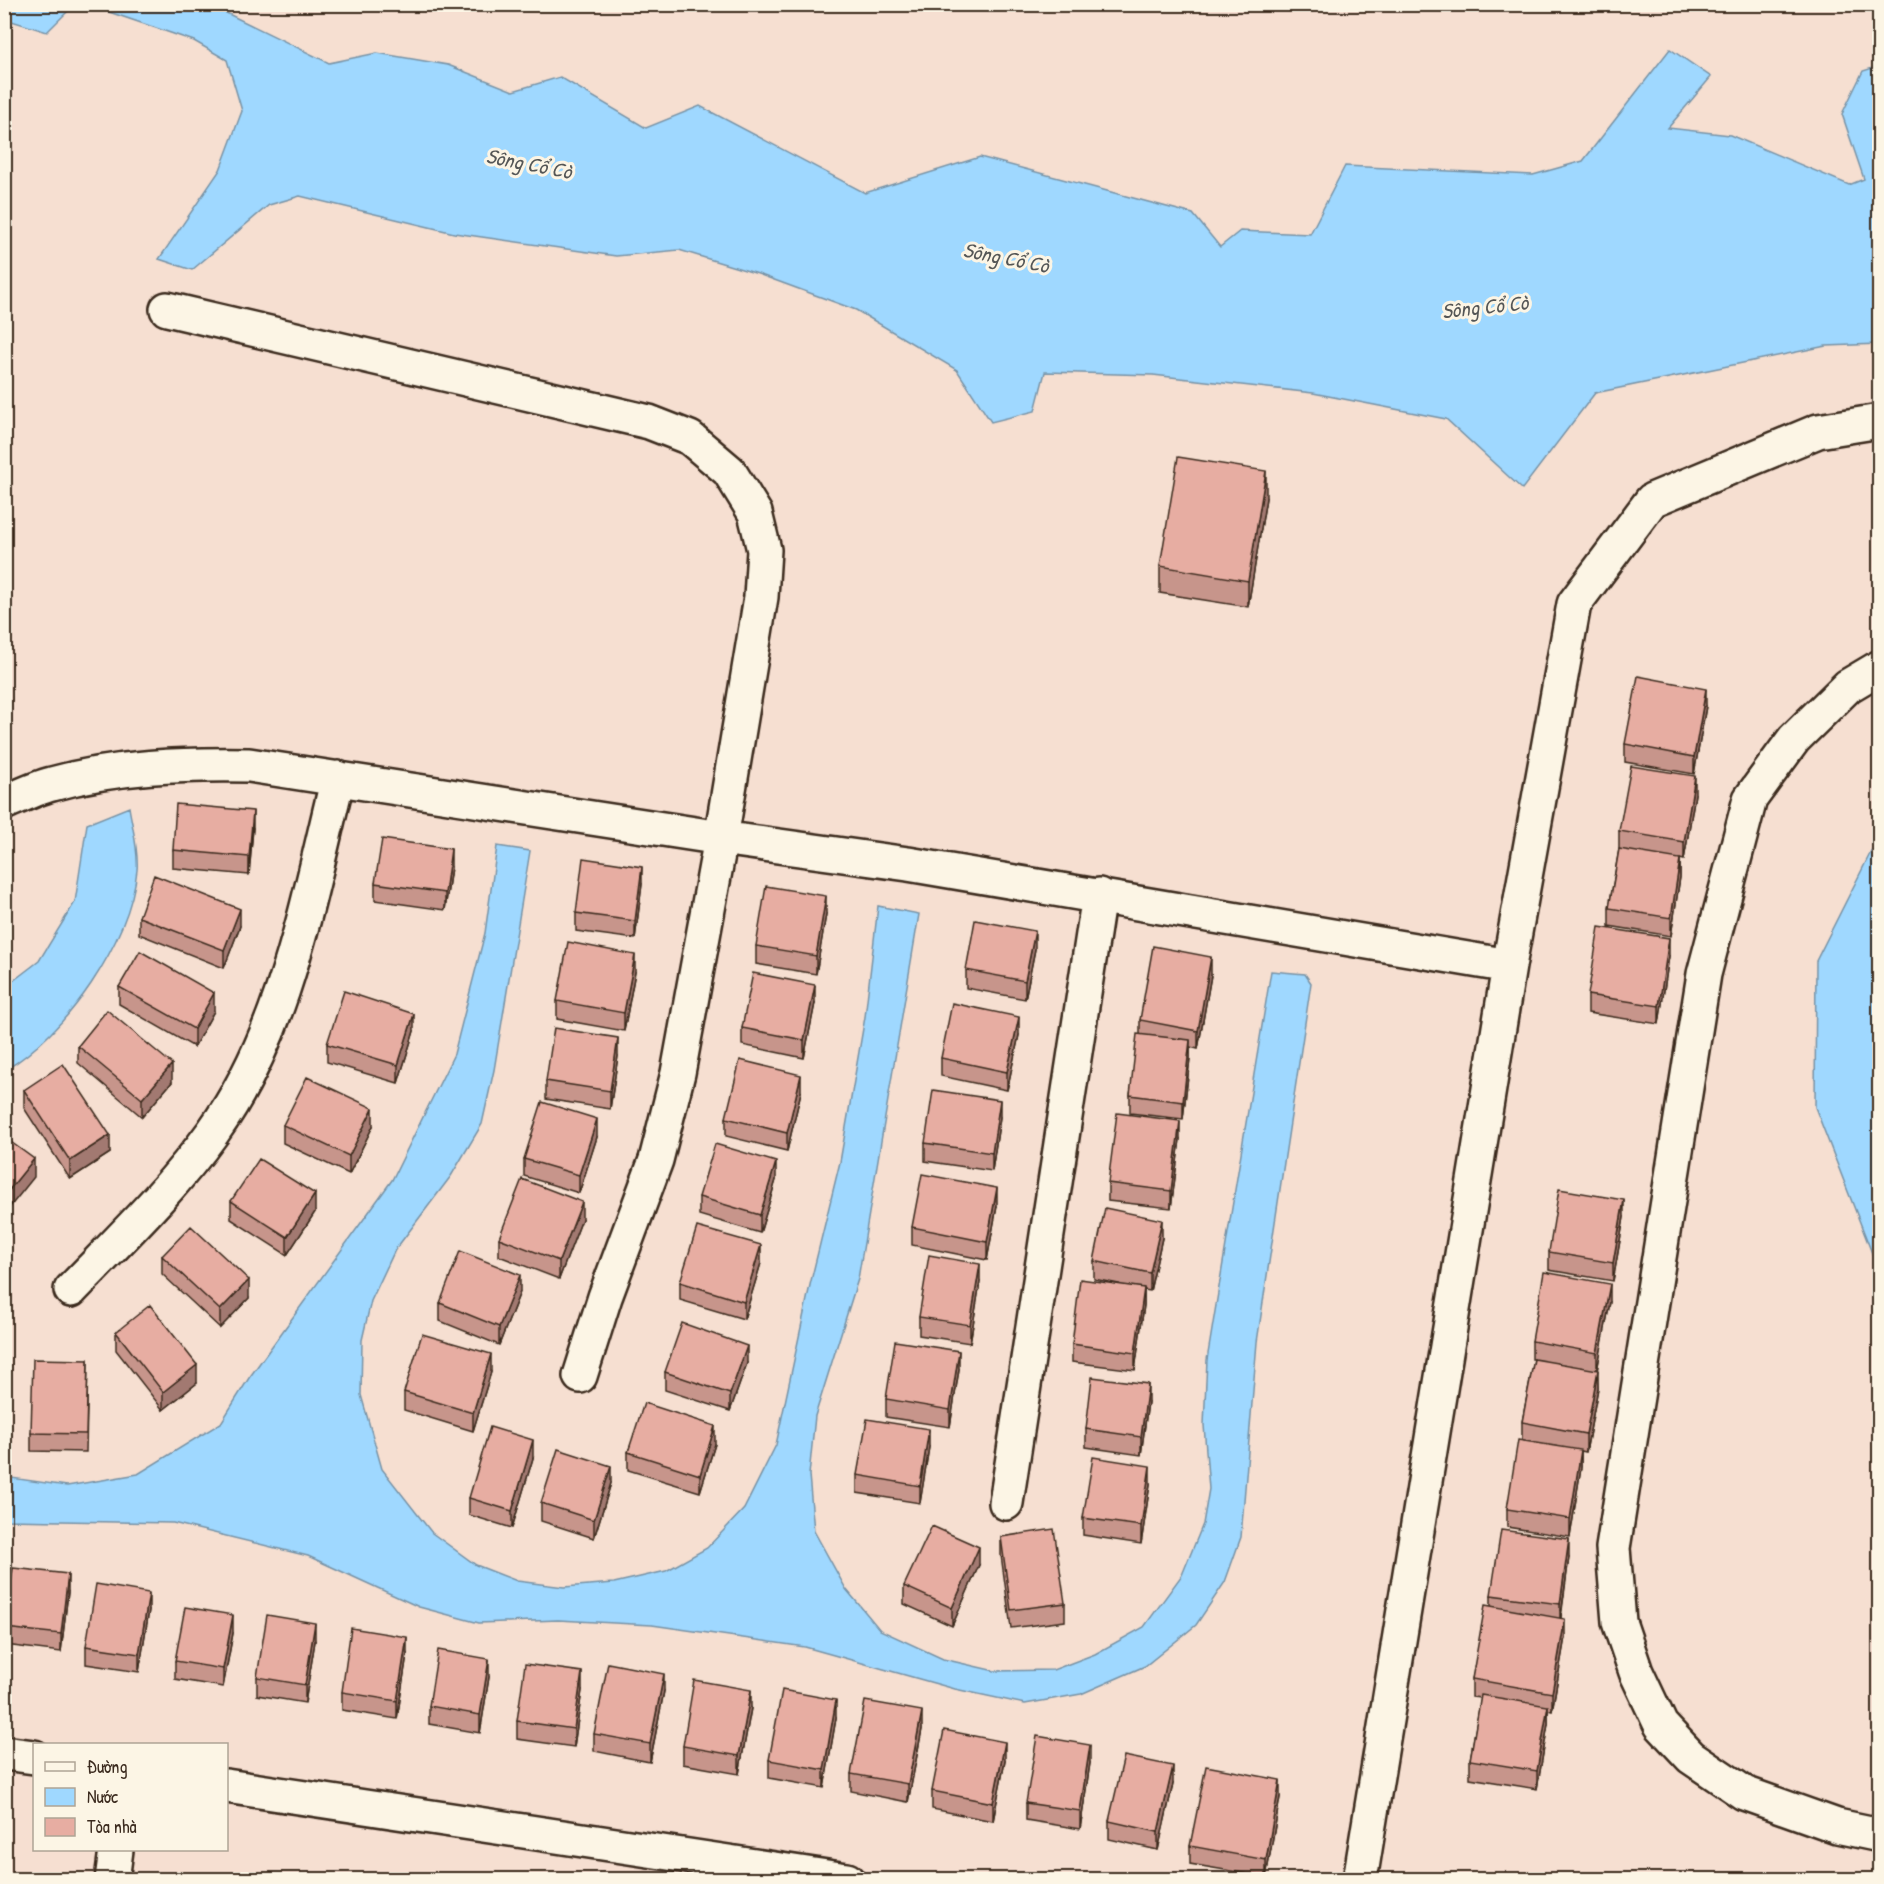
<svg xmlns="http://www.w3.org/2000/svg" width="1884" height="1884" viewBox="0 0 1884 1884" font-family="'Patrick Hand',sans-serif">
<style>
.water{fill:#9fd8ff;stroke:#7792a5;stroke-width:1.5}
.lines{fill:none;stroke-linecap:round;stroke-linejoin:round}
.minor-casing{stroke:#3b2a1e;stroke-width:38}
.minor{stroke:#fcf5e5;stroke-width:33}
.wall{fill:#c7958b;stroke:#3b2a1e;stroke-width:1.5}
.shaded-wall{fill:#a27971;stroke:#3b2a1e;stroke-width:1.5}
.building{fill:#e7ada2;stroke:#3b2a1e;stroke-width:1.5}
.labels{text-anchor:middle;stroke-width:6;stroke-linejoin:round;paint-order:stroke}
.water-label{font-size:21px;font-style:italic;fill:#545656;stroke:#fcf5e5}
</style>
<rect width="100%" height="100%" fill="#f6dfd1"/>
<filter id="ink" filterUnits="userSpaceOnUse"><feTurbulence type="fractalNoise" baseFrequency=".0167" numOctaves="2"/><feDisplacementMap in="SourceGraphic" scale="12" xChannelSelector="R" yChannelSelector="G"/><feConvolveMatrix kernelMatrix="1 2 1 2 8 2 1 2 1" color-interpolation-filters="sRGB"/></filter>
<g filter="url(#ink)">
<path class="water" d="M4,5L5,4L74,5L47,32L5,19Z
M98,5H210L329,63L377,53L448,65L513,91L560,77L646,128L700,106L865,193L980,157L1193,214L1220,247L1240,231L1310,234L1345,166L1533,175L1583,161L1670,49L1711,77L1668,128L1730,135L1849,185L1864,179L1842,114L1863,71L1879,66V344L1826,346L1595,393L1522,489L1446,419L1313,393L1153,375L1045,372L1035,411L991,422L957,370L856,310L758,274L679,250L616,256L454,233L300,196L269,205L192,270L159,259L220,170L242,111L227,60L194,41L109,12Z
M129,807C132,826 139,851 137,870C130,942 66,1034 5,1070V987L39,961L75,902L87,824Z
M1879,836V1271L1815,1107L1816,961Z
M497,846L530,851L494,1070L482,1124L451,1176L395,1250L371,1301L362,1340L361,1395L382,1469L432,1533L476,1565L517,1581L564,1587L614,1583L666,1571L707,1548L744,1509L776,1445L810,1285L840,1162L865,1017L878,906L919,914L858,1279L815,1416L809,1475L814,1531L846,1589L880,1630L943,1659L995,1671L1053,1670L1095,1654L1144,1627L1182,1575L1203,1524L1209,1489L1204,1425L1207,1360L1271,971L1305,974L1311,983L1257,1342L1241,1537L1225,1582L1196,1625L1145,1666L1081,1694L1025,1704L955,1689L805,1647L652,1625L558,1620L479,1623L419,1607L308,1556L173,1523L5,1520V1477L67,1486L138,1474L221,1423L249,1378L392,1180L454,1054L485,933Z"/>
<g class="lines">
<g class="minor-casing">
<path id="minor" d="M167,309L649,422L690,438L729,471L755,513L764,550L761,597L721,838L678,1073L656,1160L605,1297L580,1376
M1880,667L1848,686L1794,739L1750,799L1704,974L1613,1548L1619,1622L1636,1672L1661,1725L1691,1757L1744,1793L1837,1826L1880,1835
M4,803C20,796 36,788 52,784C116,766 183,764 249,765L721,838L908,864L1509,966
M71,1290C120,1239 172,1189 213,1132C287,1029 308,897 338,778
M1006,1503L1099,895
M4,1753L34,1757
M226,1786L847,1880
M112,1880L116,1850
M1360,1880L1509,966L1574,604L1652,500L1818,431L1880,421"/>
</g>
<use href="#minor" class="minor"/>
</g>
<path class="wall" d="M1266,498L1248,607L1160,593V566Z
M1706,706L1694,774L1625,762V744Z
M1695,794L1684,860L1680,859V877L1671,936L1609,926V908L1619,849V831Z
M253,828L249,875L173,868V850Z
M451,867L445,910L375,900V883Z
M642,884L635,939L576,931V913Z
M826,914L816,974L756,964V946Z
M139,917L240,926L224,968L139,934Z
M1035,949L1025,999L966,988V970Z
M1669,956L1659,1024L1588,1013V995Z
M635,972L624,1031L557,1019V1001Z
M1211,975L1198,1049L1190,1047V1058L1183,1119L1130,1113V1095L1140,1035V1020Z
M119,987L214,1011L194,1047L119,1004Z
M815,1003L804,1058L742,1045V1028Z
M414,1031L398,1083L327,1062V1044Z
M1019,1035L1007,1090L941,1076V1058Z
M78,1046L172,1082L142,1117L78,1063Z
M618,1056L610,1109L546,1099V1081Z
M24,1090L110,1153L70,1179L24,1108Z
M801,1092L787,1151L726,1136V1118Z
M1000,1117L992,1171L925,1161V1143Z
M283,1125L373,1126L349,1174L283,1143Z
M597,1137L579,1193L524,1176V1159Z
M1180,1139L1171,1208L1108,1201V1183Z
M776,1180L760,1233L699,1215V1197Z
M231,1201L315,1212L287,1255L231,1219Z
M997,1206L987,1260L912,1245V1227Z
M1624,1217L1613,1281L1549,1270V1252Z
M582,1219L559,1279L499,1256V1238Z
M1162,1238L1150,1291L1144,1290V1305L1135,1370L1072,1362V1344L1119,1284L1094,1279V1261Z
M162,1256L249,1298L220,1328L162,1274Z
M761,1263L744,1319L680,1300V1282Z
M980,1282L970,1343L919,1335V1317Z
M520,1292L499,1345L440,1321V1303Z
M1610,1302L1597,1370L1598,1388L1586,1452L1581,1451V1467L1570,1537L1507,1527V1509L1522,1440V1422L1534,1359H1532V1341Z
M116,1332L197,1383L163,1410L116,1350Z
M88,1360L86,1452L31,1451V1433Z
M747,1363L730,1411L665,1390V1372Z
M959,1369L950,1427L886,1417V1399Z
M491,1372L473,1431L404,1410V1392Z
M1148,1402L1141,1455L1086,1447V1429Z
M715,1444L700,1492L628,1470V1452Z
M929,1447L920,1503L857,1493V1475Z
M533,1458L512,1528L469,1515V1498Z
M611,1483L594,1538L541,1521V1503Z
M1150,1484L1141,1544L1083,1535V1518Z
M1001,1537L1065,1603V1621L1011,1628L1001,1555Z
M1569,1557L1561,1618L1565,1637L1552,1711L1548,1710V1724L1537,1789L1470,1778V1760L1481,1698L1472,1697V1679L1491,1606V1595Z
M979,1565L952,1626L904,1604V1586Z
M68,1592L61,1652L5,1645V1628Z
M149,1610L139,1672L86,1664V1646Z
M233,1633L223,1687L175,1679V1661Z
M315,1641L305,1703L257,1695V1677Z
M407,1654L397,1719L342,1710V1692Z
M489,1677L480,1733L429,1724V1706Z
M582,1690L574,1747L517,1739V1721Z
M664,1691L650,1762L594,1751V1734Z
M751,1708L739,1774L683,1764V1746Z
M836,1718L824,1788L769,1778V1760Z
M922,1729L908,1802L851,1791V1774Z
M1005,1760L993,1821L932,1809V1791Z
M1090,1763L1080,1829L1026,1820V1803Z
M1173,1784L1158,1850L1109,1839V1821Z
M1280,1797L1266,1877L1190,1864V1846Z"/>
<path class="shaded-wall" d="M1266,471V498L1248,607V581Z
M1706,689V706L1694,774V757Z
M1695,776V794L1684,860V842Z
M253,811V828L249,875V857Z
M451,849V867L445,910V893Z
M1680,859V877L1671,936V918Z
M642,867V884L635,939V921Z
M826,896V914L816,974V956Z
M240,909V926L224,968V950Z
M1035,931V949L1025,999V981Z
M1669,938V956L1659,1024V1006Z
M635,955V972L624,1031V1013Z
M1211,957V975L1198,1049V1031Z
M815,985V1003L804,1058V1040Z
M214,993V1011L194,1047V1029Z
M414,1014V1031L398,1083V1065Z
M1019,1017V1035L1007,1090V1072Z
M618,1038V1056L610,1109V1091Z
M1190,1040V1058L1183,1119V1102Z
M172,1064V1082L142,1117V1099Z
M801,1075V1092L787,1151V1133Z
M1000,1100V1117L992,1171V1153Z
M373,1108V1126L349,1174V1156Z
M597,1119V1137L579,1193V1175Z
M1180,1121V1139L1171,1208V1191Z
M110,1135V1153L70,1179V1161Z
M34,1159V1177L5,1213V1195Z
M776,1162V1180L760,1233V1215Z
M997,1188V1206L987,1260V1242Z
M315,1194V1212L287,1255V1237Z
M1624,1200V1217L1613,1281V1263Z
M582,1202V1219L559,1279V1261Z
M1162,1220V1238L1150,1291V1273Z
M761,1245V1263L744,1319V1302Z
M980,1264V1282L970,1343V1325Z
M520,1275V1292L499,1345V1327Z
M249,1280V1298L220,1328V1310Z
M1610,1284V1302L1597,1371V1353Z
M1144,1288V1305L1135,1370V1353Z
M5,1334V1352L4,1353V1335Z
M747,1346V1363L730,1411V1394Z
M959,1351V1369L950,1427V1410Z
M491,1354V1372L473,1431V1413Z
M197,1365V1383L163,1410V1392Z
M1598,1370V1388L1586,1452V1434Z
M1148,1384V1402L1141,1455V1437Z
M715,1426V1444L700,1492V1475Z
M929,1429V1447L920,1503V1486Z
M533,1440V1458L512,1528V1511Z
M1581,1450V1467L1570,1537V1519Z
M611,1466V1483L594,1538V1520Z
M1150,1466V1484L1141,1544V1526Z
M1569,1539V1557L1560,1622V1604Z
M979,1547V1565L952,1626V1608Z
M68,1574V1592L61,1652V1634Z
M149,1593V1610L139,1672V1654Z
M233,1615V1633L223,1687V1669Z
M1565,1619V1637L1552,1711V1693Z
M315,1623V1641L305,1703V1685Z
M407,1637V1654L397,1719V1701Z
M489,1659V1677L480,1733V1715Z
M582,1672V1690L574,1747V1729Z
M664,1674V1691L650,1762V1744Z
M751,1690V1708L739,1774V1756Z
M836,1700V1718L824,1788V1770Z
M1548,1706V1724L1537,1789V1771Z
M922,1711V1729L908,1802V1784Z
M1005,1742V1760L993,1821V1803Z
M1090,1745V1763L1080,1829V1811Z
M1173,1766V1784L1158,1850V1832Z
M1280,1780V1797L1266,1877V1860Z"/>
<path class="building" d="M1178,457L1266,471L1248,581L1160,566Z
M1638,676L1706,689L1694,757L1625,744Z
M1631,766L1695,776L1684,842L1619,831Z
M176,804L253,811L249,857L173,850Z
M382,839L451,849L445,893L375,883Z
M1619,849L1680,859L1671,918L1609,908Z
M583,858L642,867L635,921L576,913Z
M154,875L240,909L224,950L139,917Z
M766,886L826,896L816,956L756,946Z
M975,920L1035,931L1025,981L966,970Z
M1599,927L1669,938L1659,1006L1588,995Z
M568,942L635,955L624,1013L557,1001Z
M1153,946L1211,957L1198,1031L1140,1020Z
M140,951L214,993L194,1029L119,987Z
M753,973L815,985L804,1040L742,1028Z
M344,991L414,1014L398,1065L327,1044Z
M952,1003L1019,1017L1007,1072L941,1058Z
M107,1010L172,1064L142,1099L78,1046Z
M554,1028L618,1038L610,1091L546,1081Z
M1137,1034L1190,1040L1183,1102L1130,1095Z
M740,1060L801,1075L787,1133L726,1118Z
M63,1064L110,1135L70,1161L24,1090Z
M307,1077L373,1108L349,1156L283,1125Z
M933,1090L1000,1100L992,1153L925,1143Z
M542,1102L597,1119L579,1175L524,1159Z
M1117,1113L1180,1121L1171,1191L1108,1183Z
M4,1137L34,1159L5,1195H4Z
M715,1144L776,1162L760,1215L699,1197Z
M259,1159L315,1194L287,1237L231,1201Z
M922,1174L997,1188L987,1242L912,1227Z
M522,1179L582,1202L559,1261L499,1238Z
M1559,1189L1624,1200L1613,1263L1549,1252Z
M1105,1208L1162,1220L1150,1273L1094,1261Z
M191,1226L249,1280L220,1310L162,1256Z
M697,1227L761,1245L744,1302L680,1282Z
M460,1251L520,1275L499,1327L440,1303Z
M929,1255L980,1264L970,1325L919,1317Z
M1544,1272L1610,1284L1597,1353L1532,1341Z
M1080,1279L1144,1288L1135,1353L1072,1344Z
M150,1305L197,1365L163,1392L116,1332Z
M682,1323L747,1346L730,1394L665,1372Z
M422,1334L491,1354L473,1413L404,1392Z
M895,1341L959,1351L950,1410L886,1399Z
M33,1359L88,1360L86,1434L31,1433Z
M1534,1359L1598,1370L1586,1434L1522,1422Z
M1092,1377L1148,1384L1141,1437L1086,1429Z
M644,1403L715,1426L700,1475L628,1452Z
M867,1419L929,1429L920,1486L857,1475Z
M490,1427L533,1440L512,1511L469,1498Z
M1518,1440L1581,1450L1570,1519L1507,1509Z
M558,1449L611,1466L594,1520L541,1503Z
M1093,1457L1150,1466L1141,1526L1083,1518Z
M932,1526L979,1547L952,1608L904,1586Z
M1054,1529L1065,1603L1011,1610L1001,1537Z
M1501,1530L1569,1539L1560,1604L1491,1595Z
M13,1568L68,1574L61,1634L5,1628Z
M96,1584L149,1593L139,1654L86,1646Z
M1485,1605L1565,1619L1552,1693L1472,1679Z
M185,1607L233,1615L223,1669L175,1661Z
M267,1615L315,1623L305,1685L257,1677Z
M351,1628L407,1637L397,1701L342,1692Z
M438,1650L489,1659L480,1715L429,1706Z
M608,1663L664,1674L650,1744L594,1734Z
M525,1664L582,1672L574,1729L517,1721Z
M694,1680L751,1690L739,1756L683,1746Z
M782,1690L836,1700L824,1770L769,1760Z
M1481,1695L1548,1706L1537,1771L1470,1760Z
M865,1701L922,1711L908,1784L851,1774Z
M944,1730L1005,1742L993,1803L932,1791Z
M1037,1736L1090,1745L1080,1811L1026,1803Z
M1124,1756L1173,1766L1158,1832L1109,1821Z
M1206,1766L1280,1780L1266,1860L1190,1846Z
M1878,1869H1880V1880H1877Z"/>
</g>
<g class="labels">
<g class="water-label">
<text transform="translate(529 164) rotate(11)" y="7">Sông Cổ Cò</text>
<text transform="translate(1006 258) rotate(11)" y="7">Sông Cổ Cò</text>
<text transform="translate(1485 307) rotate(-6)" y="7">Sông Cổ Cò</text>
</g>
</g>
<rect width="1884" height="1884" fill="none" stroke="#fcf5e5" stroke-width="24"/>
<rect x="12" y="12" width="1860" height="1860" fill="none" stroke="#3b2a1e" stroke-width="2" filter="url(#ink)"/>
<rect x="33" y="1743" width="195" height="108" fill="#fcf5e5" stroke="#afa495" stroke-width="1.5"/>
<rect x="45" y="1762" width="30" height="9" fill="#fcf5e5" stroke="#afa495" stroke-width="1.5"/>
<text x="87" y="1773" font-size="18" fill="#3b2a1e">Đường</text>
<rect x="45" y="1788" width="30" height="18" fill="#9fd8ff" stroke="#afa495" stroke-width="1.5"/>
<text x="87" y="1803" font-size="18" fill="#3b2a1e">Nước</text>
<rect x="45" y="1818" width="30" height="18" fill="#e7ada2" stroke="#afa495" stroke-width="1.5"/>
<text x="87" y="1833" font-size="18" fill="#3b2a1e">Tòa nhà</text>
</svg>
